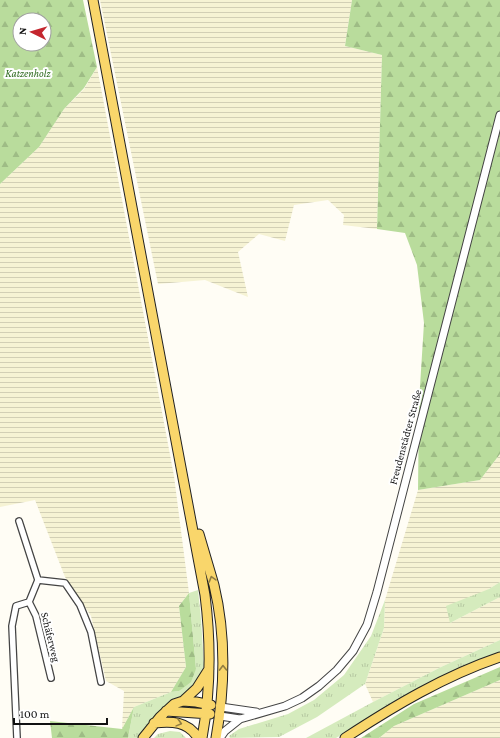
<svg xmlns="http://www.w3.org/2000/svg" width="500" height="738" viewBox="0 0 500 738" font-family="'Crimson Pro',serif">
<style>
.farmland{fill:url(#farmland-rules)}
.grass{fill:url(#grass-tufts)}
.forest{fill:url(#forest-firs);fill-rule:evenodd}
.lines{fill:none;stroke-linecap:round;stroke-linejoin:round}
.minor-casing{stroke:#444;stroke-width:8}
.tertiary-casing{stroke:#444;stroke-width:9}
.primary-casing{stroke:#222;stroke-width:11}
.minor{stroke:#fff;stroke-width:5.5}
.tertiary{stroke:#fff;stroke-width:7}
.primary{stroke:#f9d66b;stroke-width:9}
.oneway{stroke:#917d42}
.labels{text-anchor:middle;stroke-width:4;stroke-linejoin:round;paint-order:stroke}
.park-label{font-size:11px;font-style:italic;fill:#2f6b1f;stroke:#fff}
.street-label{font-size:11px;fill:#111;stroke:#fff}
</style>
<defs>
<pattern id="farmland-rules" width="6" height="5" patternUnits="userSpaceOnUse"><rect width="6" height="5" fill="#f6f3d4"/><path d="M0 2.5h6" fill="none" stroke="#d2cfb5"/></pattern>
<pattern id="grass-tufts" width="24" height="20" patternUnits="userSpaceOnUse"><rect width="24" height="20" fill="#d5ebbd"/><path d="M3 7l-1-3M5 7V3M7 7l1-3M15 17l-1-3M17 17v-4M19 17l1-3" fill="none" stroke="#b6c8a1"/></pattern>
<pattern id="forest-firs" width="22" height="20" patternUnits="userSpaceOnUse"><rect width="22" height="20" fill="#b9dc9c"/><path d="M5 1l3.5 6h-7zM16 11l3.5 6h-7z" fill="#9ebc85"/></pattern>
</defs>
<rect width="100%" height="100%" fill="#fffdf5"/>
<path class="farmland" d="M100,0H352L345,46L382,55L377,229L343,225L344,215L328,200L294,205L285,241L259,234L238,252L248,297L205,280L158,284Z
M97,67L174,476L189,593L179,606L186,667L171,692L134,707L122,729L124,691L106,681L91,616L65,577L35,500L0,507V184L39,147L64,109L84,89Z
M500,454V582L489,589L450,623L500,597V640L441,667L373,702L365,684L384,628L385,600L418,490L480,480Z
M500,680V738H379L394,726Z"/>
<path class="grass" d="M500,582V597L450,623L446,606L489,589Z
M198,590L201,619L204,666L198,680L187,692L174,701L143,731L138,738H128L134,707L171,692L179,691L196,669L189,593Z
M385,600L384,628L365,684L317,717L279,737L230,738L229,736L239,729L288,714L314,700L344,675L371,636Z
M500,640V655L430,683L336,738H306L373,702L441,667Z
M170,731L180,732L186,738H154L158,734Z"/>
<path class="forest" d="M0,0H83L97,67L84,88L64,109L39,147L0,184ZM20,20H44V44H20Z
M352,0H500V454L480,480L418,490L419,402L424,323L417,265L405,233L377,229L382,55L345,46Z
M189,593L196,669L191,682L179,691L171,692L186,667L179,606Z
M500,667V680L394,726L379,738H361L414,704Z
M134,707L128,738H52L50,721L122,729Z"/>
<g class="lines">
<g class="minor-casing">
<path id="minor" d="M19,521L38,580L29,602
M38,580L65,583L80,605L91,632L101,682
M29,602L36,616L51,678
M17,738L12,626L16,606L29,602"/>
</g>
<g class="tertiary-casing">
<path id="tertiary" d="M221,707L256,712
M220,716L240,719L285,706L302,698L319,686L337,670L353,651L367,625L377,592L500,115
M220,738L225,731L240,719"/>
</g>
<g class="primary-casing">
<path id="primary" d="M93,0L205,595C211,643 211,690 202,738
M199,534C204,551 209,568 214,585C226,635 225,687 216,738
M183,701L196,702L211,705
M166,711L210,714
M154,723C171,721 188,721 198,738
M143,738L160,717L174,704L183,701L197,688L209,669
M345,738C394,706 444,676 500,657"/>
</g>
<use href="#minor" class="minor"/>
<use href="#tertiary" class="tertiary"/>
<use href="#primary" class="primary"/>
</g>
<defs><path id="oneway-chevron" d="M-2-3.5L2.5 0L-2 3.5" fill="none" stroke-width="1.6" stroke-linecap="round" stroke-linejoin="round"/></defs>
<g class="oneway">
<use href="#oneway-chevron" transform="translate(212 579) rotate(-106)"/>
<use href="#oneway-chevron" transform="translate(223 668) rotate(-91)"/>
<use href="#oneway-chevron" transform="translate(179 723) rotate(15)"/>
</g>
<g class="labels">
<g class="park-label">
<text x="28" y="77">Katzenholz</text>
</g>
<g class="street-label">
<text transform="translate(405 437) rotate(-75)" y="4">Freudenstädter Straße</text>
<text transform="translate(51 637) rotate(76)" y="4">Schäferweg</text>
</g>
</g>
<g transform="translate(32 32) rotate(275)"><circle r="19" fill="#ffffff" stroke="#a0a0a0"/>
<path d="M0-3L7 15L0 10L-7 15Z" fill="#c4262e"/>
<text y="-6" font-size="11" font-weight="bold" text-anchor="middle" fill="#111111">N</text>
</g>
<path d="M14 718v6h93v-6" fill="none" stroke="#111111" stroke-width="2"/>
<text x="20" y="718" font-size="12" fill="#111111" stroke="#ffffff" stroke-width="3" paint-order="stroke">100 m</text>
</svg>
